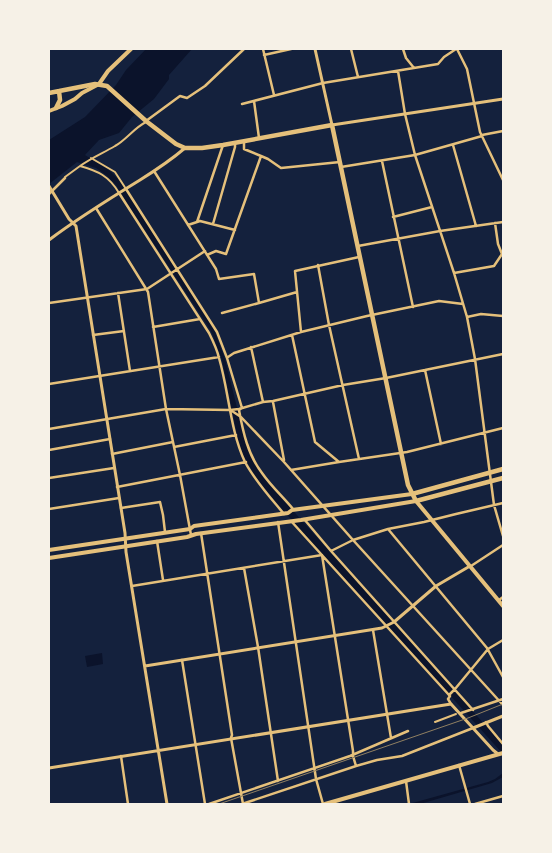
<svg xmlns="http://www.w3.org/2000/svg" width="552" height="853" viewBox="0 0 552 853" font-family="Lato,sans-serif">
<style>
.water{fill:#0b132b}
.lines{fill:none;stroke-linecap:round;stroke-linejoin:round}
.pedestrian{stroke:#e5c07b;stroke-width:2}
.minor{stroke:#e5c07b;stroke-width:2.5}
.tertiary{stroke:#e5c07b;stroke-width:3}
.secondary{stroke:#e5c07b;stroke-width:4}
.primary{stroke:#e5c07b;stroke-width:4}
.trunk{stroke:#e5c07b;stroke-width:4.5}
.rail{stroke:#918062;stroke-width:1}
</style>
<rect width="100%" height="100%" fill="#14213d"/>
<path class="water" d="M146,49H192L169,75V79L154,99L132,117L119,133L99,140L85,155L110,171L119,180L214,330L225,359L245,440L255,464L262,476L503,745V754L280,507L257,479L243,455L237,435L222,360L211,331L127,203L116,185L106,175L96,168L77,162L49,184V140L85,117L116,85L126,70Z
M102,653L103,664L87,667L85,656Z
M503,773V777L492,783L420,804H409L488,782L495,779Z"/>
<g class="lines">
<path class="pedestrian" d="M91,158L115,172L126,189
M80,166C91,158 103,153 115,146C126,140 134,128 146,122
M65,177L80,166C98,171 109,176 119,193
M435,722L456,714"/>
<path class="minor" d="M263,49L274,95
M351,49L358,77
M403,49L406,58L414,68
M457,49L467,69L480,132L503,180
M264,55L291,49
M398,71L405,114L415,155L454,273L467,317L475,359L494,505L503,536
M254,101L259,138
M242,104L323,83L438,64L444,57L456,49
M146,121L180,96L187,98L205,86L244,49
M482,135L503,131
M453,145L476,226
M261,156L268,159L281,168L340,162
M382,161L413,307
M341,167L415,155L482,136
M154,171L216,269L219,279L254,274L259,303L297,292
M126,189L217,332L227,358L242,408L239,410C243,432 248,455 262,473C271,486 283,497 293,509
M119,193L209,333C213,341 217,349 219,358C229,392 230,430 245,462C255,481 270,497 284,514
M49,194L65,178
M96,208L148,292L166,409L180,475L191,535
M393,217L432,207
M197,222L223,145
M213,224L235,147V143
M188,225L200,221L235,230
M358,246L440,231L503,222
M207,255L216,251L226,254L261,156L244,149V141
M318,265L329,325L359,459
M454,273L494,266L502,254L498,244L495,223
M118,293L130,371
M49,303L147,289L205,251
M222,313L259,303
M467,317L481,314L503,316
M153,327L200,319
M301,332L295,271L359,257
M93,335L124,331
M292,335L315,442L339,462L407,452L503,428
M251,347L263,402
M228,357L234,353L301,332L367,316L439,301L463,304
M425,370L441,444
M49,384L219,357
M273,402L284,460
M232,411L241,417L284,462L353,540L503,705
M49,429L166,409L230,410L239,409L263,402L273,401L343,385L386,378L503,354
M174,447L236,435
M49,450L110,439
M112,454L173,442
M291,470L339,462
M49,478L114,468
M117,487L246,462
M121,508L160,502L163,515L165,532
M49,509L119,498
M304,519L331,551L473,710
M291,521L449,695
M278,522L316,779L323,804
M388,529L487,648L503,677
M201,533L232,735L231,738L243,804
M157,541L163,580
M331,551L353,540L388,529L424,522L456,514L503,503
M471,566L503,545
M244,568L258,647L278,781
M132,586L322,555L353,751V756L356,766
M499,600L503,597
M373,630L391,738
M182,660L205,804
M449,695L455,689L488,649L503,640
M449,695L450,696L448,699L451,704
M461,713L503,699
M486,722L488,726L503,744
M121,756L128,804
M459,765L470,804
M406,781L409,804
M209,804L350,756L408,731
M242,804L356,766L377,760L402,756L473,728
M475,804L503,796"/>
<path class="tertiary" d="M315,49L332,125L503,99
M49,186L69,219L76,226L125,533L126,552L167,804
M49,240C78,218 109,199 140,180C156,170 171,160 185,148
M145,666L382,628L394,622L436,586L470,566
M473,728L503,716
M49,768L451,704L493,750L498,754"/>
<path class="secondary" d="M49,111L62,106L75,99L82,93L99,84L108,71L131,49
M49,550L190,529L194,526L288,513L292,510L412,494
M49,558C95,551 141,544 187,537L196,534L301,520L416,501L503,606"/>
<path class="primary" d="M325,804L503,753"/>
<path class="trunk" d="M49,93L95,84L107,86L146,121L176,144L185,148H202L223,145L332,125L408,485L416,501L503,478
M56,108L60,100L59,91
M412,494L503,469"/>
<path class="rail" d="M219,804L468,718L503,704"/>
</g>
<rect width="552" height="853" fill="none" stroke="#f6f1e7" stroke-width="100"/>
</svg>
